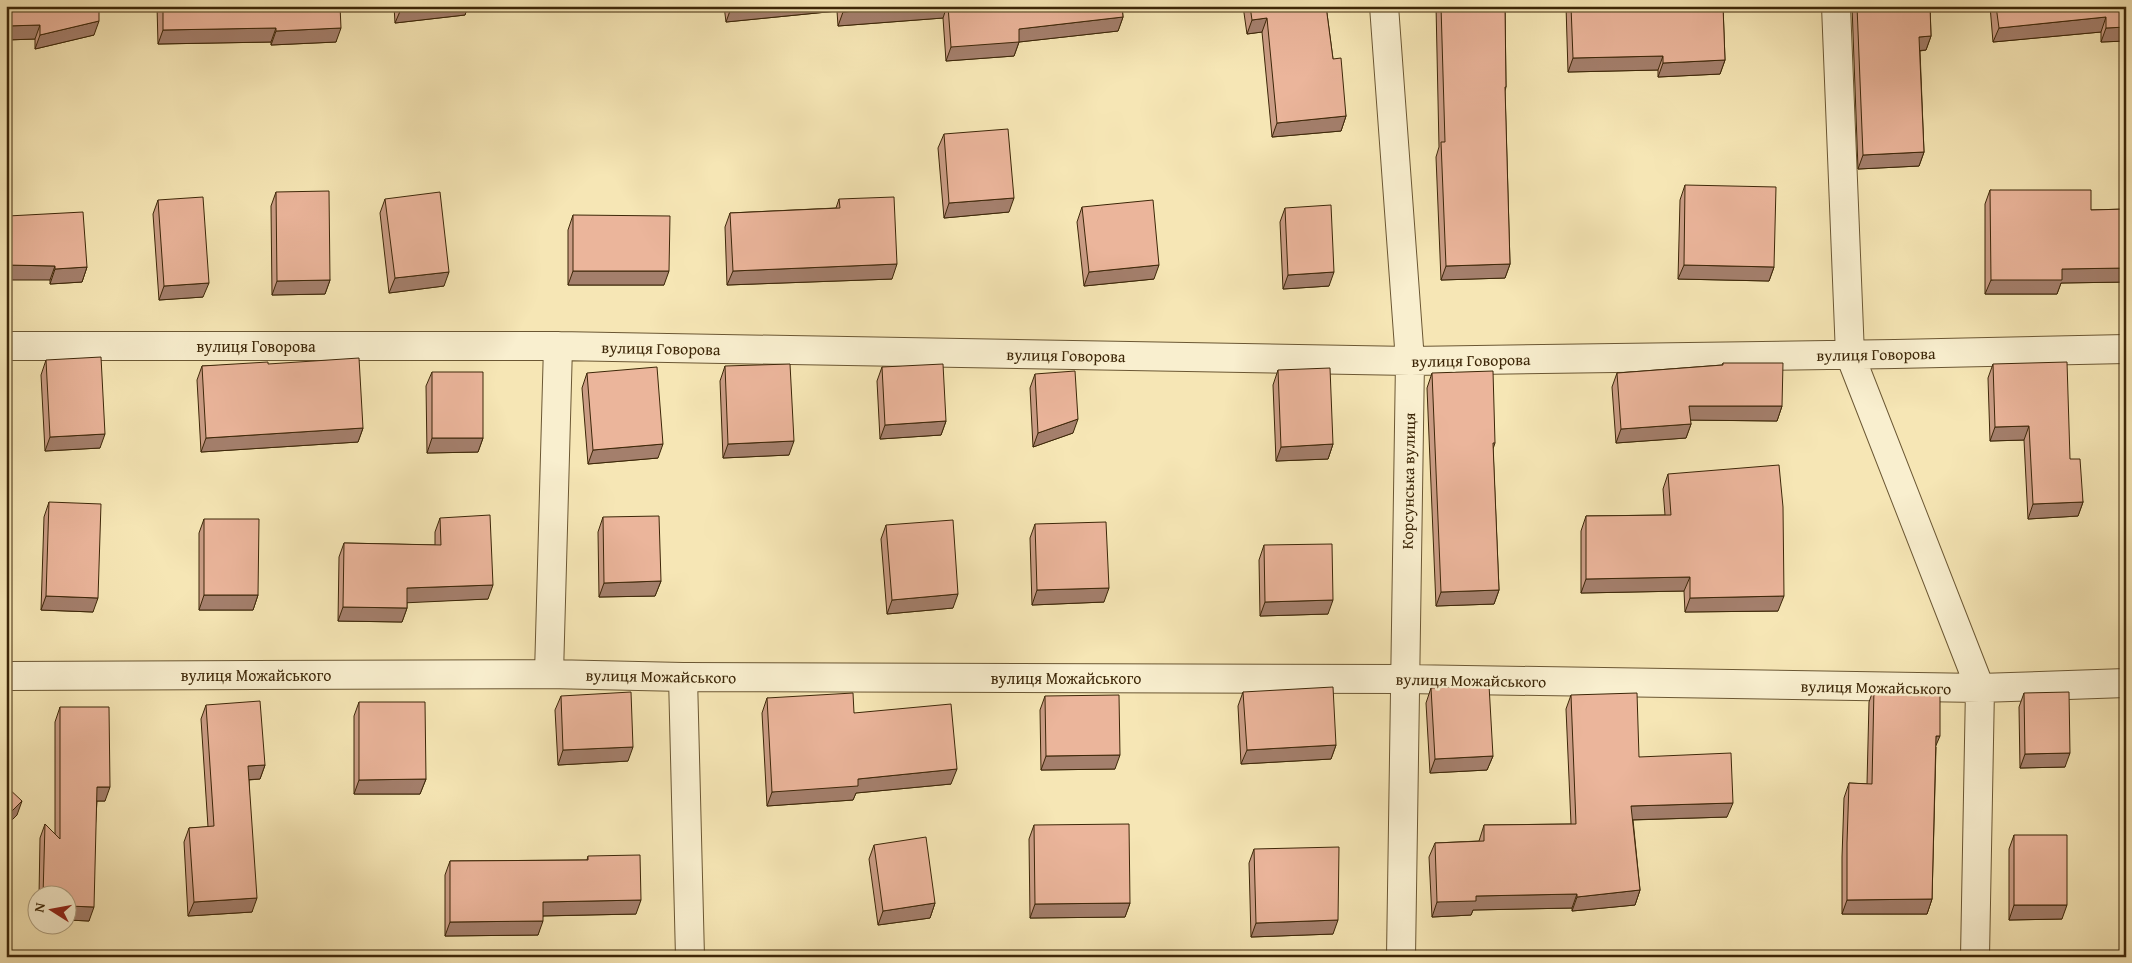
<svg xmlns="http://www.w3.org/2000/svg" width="2132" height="963" viewBox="0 0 2132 963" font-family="'Gentium Book Plus',serif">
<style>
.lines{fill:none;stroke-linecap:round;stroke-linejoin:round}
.street-casing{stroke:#6b5733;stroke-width:30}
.street{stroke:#f9efcf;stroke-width:28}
.wall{fill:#ca9c85;stroke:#3d2708}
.shaded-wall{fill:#a47f6c;stroke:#3d2708}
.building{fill:#ebb59b;stroke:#3d2708}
.labels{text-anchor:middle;stroke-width:5;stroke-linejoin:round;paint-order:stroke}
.street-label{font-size:16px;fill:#3d2708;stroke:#f9efcf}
</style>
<rect width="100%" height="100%" fill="#f6e6b5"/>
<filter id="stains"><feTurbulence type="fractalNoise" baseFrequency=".004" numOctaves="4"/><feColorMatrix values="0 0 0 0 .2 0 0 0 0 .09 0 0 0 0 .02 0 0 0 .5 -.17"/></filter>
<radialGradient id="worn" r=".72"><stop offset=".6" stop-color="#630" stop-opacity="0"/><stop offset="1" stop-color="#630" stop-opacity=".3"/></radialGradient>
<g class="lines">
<g class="street-casing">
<path id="street" d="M1384,6L1410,361L1401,957
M1836,6L1850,355L1980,688L1975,957
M6,346H558L1410,361L1895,354L2126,349
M549,674L558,346
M6,676L549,674L683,677L1405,679L1980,688L2126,683
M683,677L690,957"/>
</g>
<use href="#street" class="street"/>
</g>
<path class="wall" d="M6,6L94,35L35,49V39L6,40Z
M157,6H340L336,42L271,45V42L158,44Z
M394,6H468L465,15L395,23Z
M724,6H1122L1123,17L1118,31L1019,42L1014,56L946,61L943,18L838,26L837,11L726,22Z
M1243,6H1326L1333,59L1346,116L1341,131L1272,137L1262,32L1247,34Z
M1436,6H1505L1506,87L1505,91L1510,264L1505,278L1441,280L1436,157L1439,147Z
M1566,6H1723L1725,60L1720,74L1658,77V70L1568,72Z
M1852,6H1930L1931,36L1926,50L1920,51L1924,152L1919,166L1858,169Z
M1990,6H2126V41L2101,42V32L1993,42Z
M944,134L1009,212L944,218L938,148Z
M1685,185L1774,267L1769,281L1678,279L1680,200Z
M1990,190L2091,210L2126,209V282L2061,283L2057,294H1985V204Z
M276,192L330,280L325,294L272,295L271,206Z
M385,199L444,286L389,293L380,213Z
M839,199L892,279L727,285L725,227L730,213L836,208Z
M158,200L203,297L159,300L153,214Z
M1082,207L1154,279L1084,286L1077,222Z
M1285,208L1329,286L1283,289L1280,222Z
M573,215L664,285H568V230Z
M8,216L87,267L82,282L50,284V280Z
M46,360L100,448L45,451L41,375Z
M1723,363L1782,406L1777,421L1690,420L1691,424L1686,438L1616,443L1612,387L1617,373L1722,365Z
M268,364L363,428L358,442L201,452L197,380L202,366Z
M1993,364L2070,459L2083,502L2078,516L2028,519L2024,440L1990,441L1988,378Z
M725,366L789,455L723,458L720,381Z
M882,367L946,421L941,435L880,439L877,381Z
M1278,370L1333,444L1328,459L1276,461L1273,385Z
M432,372L483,438L478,452L427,453L426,386Z
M587,373L658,458L588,464L582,388Z
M1432,373L1495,443L1493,449L1499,590L1494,604L1436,606L1427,388Z
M1035,374L1073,433L1033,447L1030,388Z
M1668,474L1778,611L1685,612L1684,591L1581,593V531L1586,516L1665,515L1663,489Z
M49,502L93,612L41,610L44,517Z
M603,517L661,581L655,596L599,597L598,532Z
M440,518L488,599L407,602V608L402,622L338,621L339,557L344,543L435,545V532Z
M204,519L258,595L253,610H199V533Z
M1035,524L1104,602L1032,605L1030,538Z
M886,525L953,608L887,614L881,539Z
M1264,545L1328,614L1260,616L1259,560Z
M1431,688L1493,756L1487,770L1430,773L1426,703Z
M1874,688L1936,747L1932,899L1927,914H1842V857L1844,798L1849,783L1867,784L1869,702Z
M1243,692L1336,745L1331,759L1241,764L1238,706Z
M2024,693L2065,767L2020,768L2019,707Z
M1571,695L1639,757L1727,817L1633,820L1640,890L1635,905L1572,911V908L1473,910L1471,915L1432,917L1429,857L1435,843L1479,841L1484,825L1571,824L1566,709Z
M561,696L628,761L558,765L555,710Z
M1045,696L1115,769L1041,770L1040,710Z
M767,698L854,713L951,784L856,793L853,800L767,806L762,713Z
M359,702L426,779L420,794H354V716Z
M206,705L265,765L260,779L249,780L252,912L188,916L184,842L189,828L208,827L201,719Z
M60,707L105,801H97L89,921L68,920V896H39L40,838L45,824L55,834V722Z
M1034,825L1130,903L1125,917L1030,918L1029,839Z
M2014,835L2062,919L2009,920V849Z
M874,845L935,903L930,918L878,925L869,859Z
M1254,849L1333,934L1251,937L1249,863Z
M588,856L636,914L543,916L538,935L445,936V875L450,861L587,860Z"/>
<path class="shaded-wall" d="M423,6H468L465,15L395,23L401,9Z
M749,6H838L837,11L726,22L731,8Z
M919,6H947L943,18L838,26L843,12Z
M1123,17L1118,31L1019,42L1014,56L946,61L951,47L1019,29Z
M2106,17L2101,32L1993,42L1999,28Z
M1267,18L1262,32L1247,34L1252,20Z
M99,21L94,35L35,49L40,35Z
M40,25L35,39L6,40V26Z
M2126,27V41L2101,42L2106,28Z
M276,28L271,42L158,44L163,30Z
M341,28L336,42L271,45L276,31Z
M1931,36L1926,50L1914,51L1919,37Z
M1663,56L1658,70L1568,72L1573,58Z
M1725,60L1720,74L1658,77L1663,63Z
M1346,116L1341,131L1272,137L1277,123Z
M1924,152L1919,166L1858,169L1863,155Z
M1014,198L1009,212L944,218L949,203Z
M897,264L892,279L727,285L733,271Z
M1510,264L1505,278L1441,280L1446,266Z
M6,265L55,266L50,280H6Z
M1159,265L1154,279L1084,286L1089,272Z
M1684,265L1774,267L1769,281L1678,279Z
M87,267L82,282L50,284L55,269Z
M2126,268V282L2061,283L2057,294H1985L1991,280L2062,269Z
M573,271H669L664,285H568Z
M449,272L444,286L389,293L395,278Z
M1334,272L1329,286L1283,289L1288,275Z
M330,280L325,294L272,295L277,281Z
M209,283L203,297L159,300L164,286Z
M1689,406H1782L1777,421L1684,420Z
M1078,419L1073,433L1033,447L1038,433Z
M946,421L941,435L880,439L885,425Z
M1691,424L1686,438L1616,443L1621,429Z
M2029,426L2024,440L1990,441L1995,427Z
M363,428L358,442L201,452L206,438Z
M105,434L100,448L45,451L50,437Z
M432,438H483L478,452L427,453Z
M794,441L789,455L723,458L728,444Z
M663,444L658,458L588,464L593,450Z
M1333,444L1328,459L1276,461L1281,447Z
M2083,502L2078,516L2028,519L2033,504Z
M1690,577L1684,591L1581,593L1586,579Z
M661,581L655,596L599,597L604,583Z
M493,585L488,599L402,603L407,588Z
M1109,588L1104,602L1032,605L1037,590Z
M1499,590L1494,604L1436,606L1441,592Z
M958,594L953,608L887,614L892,600Z
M204,595H258L253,610H199Z
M46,596L98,598L93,612L41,610Z
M1784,596L1778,611L1685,612L1690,598Z
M1333,600L1328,614L1260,616L1265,602Z
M343,607L407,608L402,622L338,621Z
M1936,736H1940L1934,750Z
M1336,745L1331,759L1241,764L1247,750Z
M633,747L628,761L558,765L563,750Z
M2070,753L2065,767L2020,768L2025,754Z
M1120,755L1115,769L1041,770L1046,756Z
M1493,756L1487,770L1430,773L1435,759Z
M265,765L260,779L243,780L248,766Z
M957,769L951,784L856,793L853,800L767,806L772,792L858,779Z
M426,779L420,794H354L359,780Z
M97,787H110L105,801H92Z
M22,801L17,815L6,826V817Z
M1733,803L1727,817L1626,820L1631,806Z
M1640,890L1635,905L1572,911L1577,897Z
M1577,894L1572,908L1473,910L1471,915L1432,917L1437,902L1476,896Z
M257,898L252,912L188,916L194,902Z
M1932,899L1927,914H1842L1847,900Z
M641,900L636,914L537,916L543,902Z
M935,903L930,918L878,925L883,911Z
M1130,903L1125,917L1030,918L1035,904Z
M2014,905H2067L2062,919L2009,920Z
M68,906L94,907L89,921L68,920Z
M1338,920L1333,934L1251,937L1256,923Z
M543,921L538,935L445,936L450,922Z"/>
<path class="building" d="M6,6H99V21L40,35V25L6,26Z
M163,6H340L341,28L276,31V28L163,30Z
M400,6H423L401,9Z
M731,6H749L731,8Z
M842,6H919L843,12Z
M948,6H1122L1123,17L1019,29V42L951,47Z
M1250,6H1326L1333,59L1341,58L1346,116L1277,123L1267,18L1252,20Z
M1441,6H1505L1506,87H1505L1510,264L1446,266L1441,142H1445Z
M1571,6H1723L1725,60L1663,63V56L1573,58Z
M1857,6H1930L1931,36L1919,37L1924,152L1863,155Z
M1996,6H2126V27L2106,28V17L1999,28Z
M1008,129L1014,198L949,203L944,134Z
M6,182H8V216L83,212L87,267L55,269V266L6,265Z
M1685,185L1776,187L1774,267L1684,265Z
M1990,190H2091V210L2126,209V268L2062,269V280H1991Z
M329,191L330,280L277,281L276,192Z
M440,192L449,272L395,278L385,199Z
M203,197L209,283L164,286L158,200Z
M894,197L897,264L733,271L730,213L840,208L839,199Z
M1153,200L1159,265L1089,272L1082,207Z
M1331,205L1334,272L1288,275L1285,208Z
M573,215L670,216L669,271H573Z
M101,357L105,434L50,437L46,360Z
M359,358L363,428L206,438L202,366L268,362V364Z
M2067,362L2070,459H2080L2083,502L2033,504L2029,426L1995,427L1993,364Z
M1723,363H1783L1782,406H1689L1691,424L1621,429L1617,373L1723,365Z
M790,364L794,441L728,444L725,366Z
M943,364L946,421L885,425L882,367Z
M657,367L663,444L593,450L587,373Z
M1330,368L1333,444L1281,447L1278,370Z
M1075,371L1078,419L1038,433L1035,374Z
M1493,371L1495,443H1493L1499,590L1441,592L1432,373Z
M432,372H483V438H432Z
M1779,465L1783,507L1784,596L1690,598V577L1586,579V516L1671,515L1668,474Z
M49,502L101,504L98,598L46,596Z
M490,515L493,585L407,588V608L343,607L344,543L441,545L440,518Z
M659,516L661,581L604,583L603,517Z
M204,519H259L258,595H204Z
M953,520L958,594L892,600L886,525Z
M1106,522L1109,588L1037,590L1035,524Z
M1332,544L1333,600L1265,602L1264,545Z
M1489,685L1493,756L1435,759L1431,688Z
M1333,687L1336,745L1247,750L1243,692Z
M1874,688L1940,689V736H1936L1932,899L1847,900V843L1849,783L1872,784Z
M631,692L633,747L563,750L561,696Z
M2069,692L2070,753L2025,754L2024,693Z
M853,693L854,713L951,704L957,769L858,779V786L772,792L767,698Z
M1637,693L1639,757L1731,753L1733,803L1631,806L1640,890L1577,897V894L1476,896V901L1437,902L1435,843L1484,841V825L1576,824L1571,695Z
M1119,695L1120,755L1046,756L1045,696Z
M260,701L265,765L248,766L257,898L194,902L189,828L214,826L206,705Z
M359,702H425L426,779L359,780Z
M60,707H109L110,787H97L94,907L68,906V896H43L45,824L60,839Z
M6,786L22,801L6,817Z
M1129,824L1130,903L1035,904L1034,825Z
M2014,835H2067V905H2014Z
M926,837L935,903L883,911L874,845Z
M1339,847L1338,920L1256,923L1254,849Z
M640,855L641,900L543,902V921L450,922V861L588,860V856Z"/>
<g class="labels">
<g class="street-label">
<text x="256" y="352">вулиця Говорова</text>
<text transform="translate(661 348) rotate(1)" y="6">вулиця Говорова</text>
<text transform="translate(1876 354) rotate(-1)" y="6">вулиця Говорова</text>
<text transform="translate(1066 355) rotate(1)" y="6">вулиця Говорова</text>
<text transform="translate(1471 360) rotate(-1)" y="6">вулиця Говорова</text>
<text transform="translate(1408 481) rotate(-89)" y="6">Корсунська вулиця</text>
<text x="256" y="681">вулиця Можайського</text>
<text transform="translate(661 676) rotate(1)" y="6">вулиця Можайського</text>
<text x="1066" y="684">вулиця Можайського</text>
<text transform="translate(1471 680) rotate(1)" y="6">вулиця Можайського</text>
<text transform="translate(1876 687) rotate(1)" y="6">вулиця Можайського</text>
</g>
</g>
<rect width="2132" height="963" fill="none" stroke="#f6e6b5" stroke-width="25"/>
<rect x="8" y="8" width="2117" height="948" fill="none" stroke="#3d2708" stroke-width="2.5"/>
<rect x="12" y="12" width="2107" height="938" fill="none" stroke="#3d2708"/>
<g transform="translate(52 910) rotate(281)"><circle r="24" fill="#f9efcf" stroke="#ae9f7f"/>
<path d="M0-4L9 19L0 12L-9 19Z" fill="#8f2418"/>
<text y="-8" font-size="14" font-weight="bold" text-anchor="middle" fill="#3d2708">N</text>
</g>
<rect width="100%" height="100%" filter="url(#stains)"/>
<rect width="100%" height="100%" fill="url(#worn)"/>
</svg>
